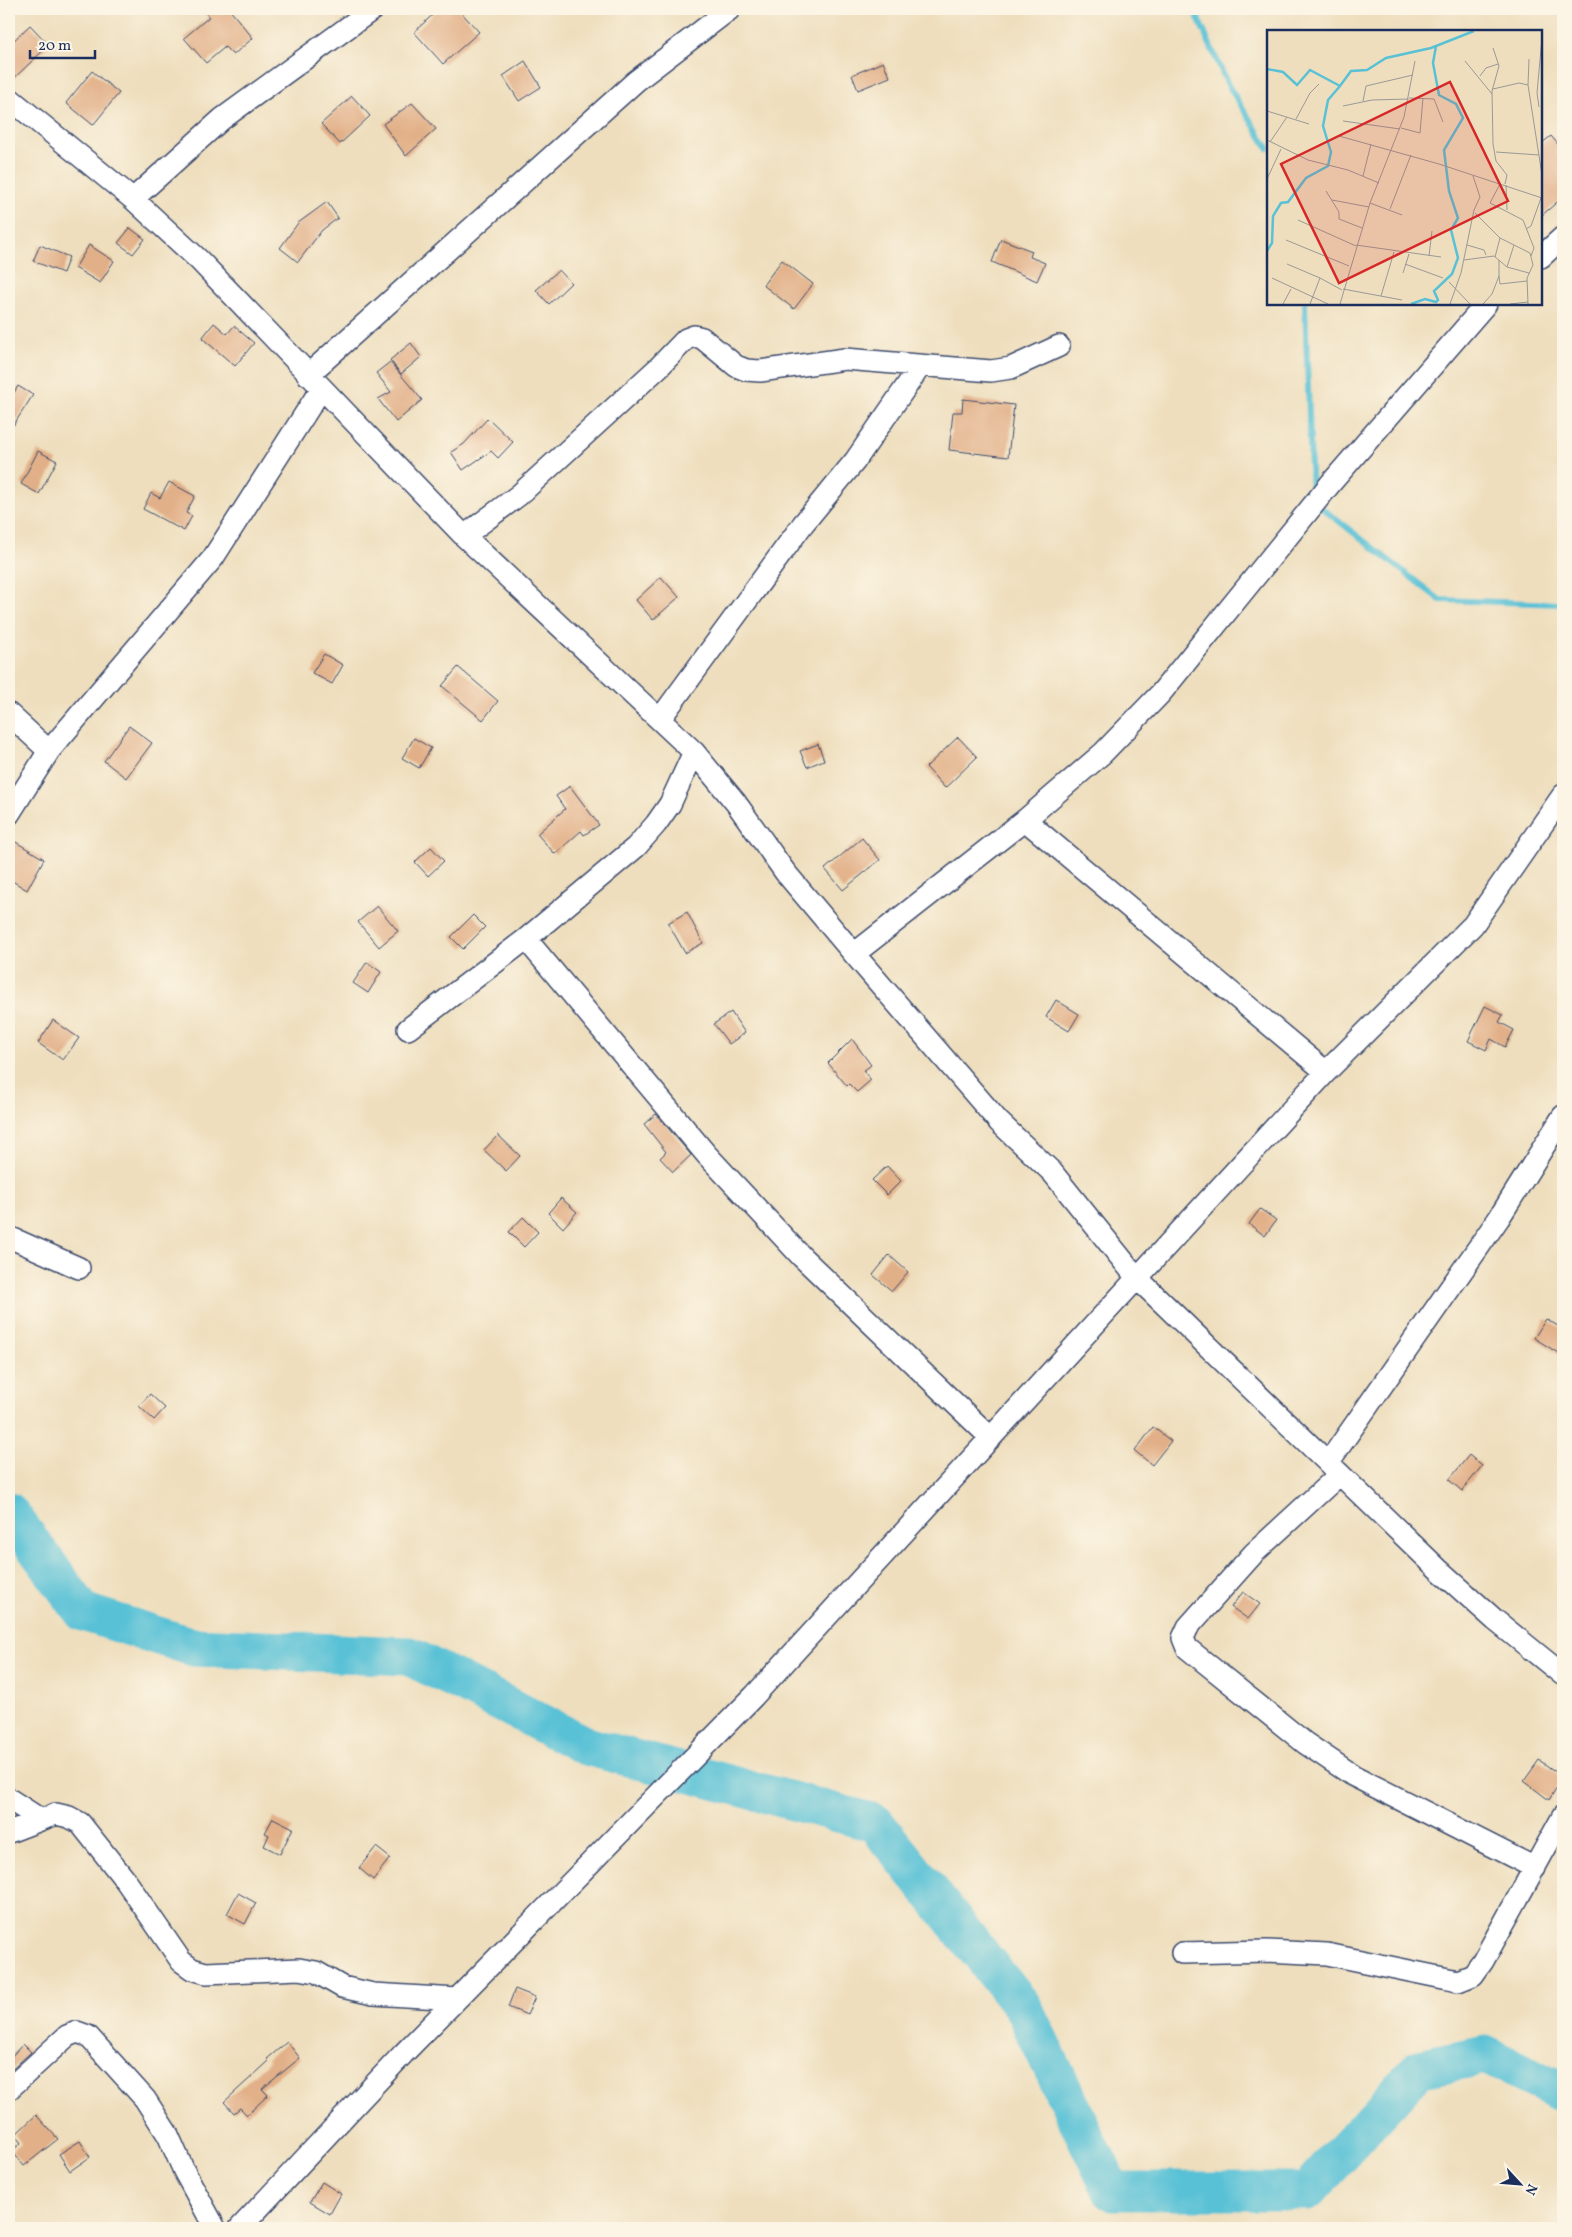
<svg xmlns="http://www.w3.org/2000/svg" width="1572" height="2237" viewBox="0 0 1572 2237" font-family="Vollkorn,serif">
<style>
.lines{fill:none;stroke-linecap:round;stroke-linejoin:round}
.stream{stroke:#59c1d6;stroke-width:6}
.river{stroke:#59c1d6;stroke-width:39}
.building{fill:#e2b088}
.minor-casing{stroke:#3b496c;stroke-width:24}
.minor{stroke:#fff;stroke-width:21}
.inset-river{fill:none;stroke:#59c1d6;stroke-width:2.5}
.inset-road{fill:none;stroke:#9a9897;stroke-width:1}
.view{fill:#d62828;fill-opacity:0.15;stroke:#d62828;stroke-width:2.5}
.inset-edge{fill:none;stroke:#1b2f5e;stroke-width:2.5}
</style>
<rect width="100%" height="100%" fill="#fcf5e5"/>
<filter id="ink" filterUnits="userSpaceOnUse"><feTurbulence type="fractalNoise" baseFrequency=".02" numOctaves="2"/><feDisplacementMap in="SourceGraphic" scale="10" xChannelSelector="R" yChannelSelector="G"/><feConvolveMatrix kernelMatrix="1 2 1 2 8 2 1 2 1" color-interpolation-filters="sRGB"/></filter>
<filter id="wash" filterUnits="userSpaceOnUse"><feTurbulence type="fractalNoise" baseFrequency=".0096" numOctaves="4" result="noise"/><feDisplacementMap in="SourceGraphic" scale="20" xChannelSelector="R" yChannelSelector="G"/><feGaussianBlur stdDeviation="1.12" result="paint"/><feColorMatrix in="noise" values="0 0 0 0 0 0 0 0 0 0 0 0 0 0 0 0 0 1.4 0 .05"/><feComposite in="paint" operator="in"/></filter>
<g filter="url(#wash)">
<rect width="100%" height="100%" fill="#eedebd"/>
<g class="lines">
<path class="stream" d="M1194,9L1228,85L1268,148
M1305,304L1312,497
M1318,505L1440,600L1563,604"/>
<path class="river" d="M9,1512L83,1612L193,1647L409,1656L586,1746L875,1823L1023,2007L1112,2191H1307L1419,2069L1485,2055L1563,2092"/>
</g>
<g id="blocks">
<path class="building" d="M202,9H229L253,38L233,55L225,47L206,63L184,38L209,17Z
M439,9H458L479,32L443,64L414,32Z
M30,25L49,45L9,83V45Z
M525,61L541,87L519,101L503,76Z
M883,62L890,77L858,90L852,75Z
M92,71L119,93L93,125L66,103Z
M352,96L370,116L340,144L321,124Z
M412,103L436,129L406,156L383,124Z
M1551,136L1563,150V197L1541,216V144Z
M327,202L338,218L322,230L298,262L280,248L298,223Z
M130,228L145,239L133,254L118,243Z
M1001,239L1032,251L1030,257L1045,263L1037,281L992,262Z
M40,245L69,257L63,273L33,261Z
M89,245L114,261L100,283L75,268Z
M782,260L813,284L794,309L763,285Z
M559,270L571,283L549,304L536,290Z
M214,323L227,334L234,326L254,343L235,366L202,338Z
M411,343L421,357L401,374L390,360Z
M390,362L422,400L396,422L378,399L391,392L376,373Z
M18,386L33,395L9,432V401Z
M963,399L1014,405L1008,457L949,450L953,412H962Z
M488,418L513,442L498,458L491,451L463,470L451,452L464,444Z
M38,451L57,461L39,494L21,484Z
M169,482L195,496L186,513L192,516L184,531L143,509L151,493L160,498Z
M661,577L679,597L653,620L636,600Z
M324,654L343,665L332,684L312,673Z
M458,667L498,701L483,720L442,686Z
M129,726L152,743L126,778L104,761Z
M958,737L977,757L945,788L926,767Z
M414,738L431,748L419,768L402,758Z
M818,744L824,760L807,767L800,751Z
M570,786L599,825L584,835L581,831L555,854L537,834L565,809L556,796Z
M9,838L44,859L27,890L9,879Z
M862,838L880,860L843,890L825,869Z
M431,847L444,861L428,876L415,862Z
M377,906L398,931L379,947L358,922Z
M687,912L703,943L685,953L668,923Z
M473,915L485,927L463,949L451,937Z
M367,962L381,972L368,993L353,983Z
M1056,1000L1079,1014L1069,1031L1046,1017Z
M1485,1006L1503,1015L1499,1022L1514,1030L1505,1047L1491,1039L1486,1050L1468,1041Z
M731,1012L745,1033L729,1044L714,1024Z
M53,1020L79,1038L63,1060L38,1043Z
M852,1039L871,1065L863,1071L871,1080L857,1092L849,1084L847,1086L828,1063Z
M656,1114L691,1155L673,1172L660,1158L666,1152L644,1124Z
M498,1135L520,1156L506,1171L484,1150Z
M887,1166L901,1181L887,1195L872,1180Z
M561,1198L577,1212L563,1228L548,1213Z
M1260,1209L1276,1220L1265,1236L1249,1224Z
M523,1217L538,1232L524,1247L509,1232Z
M889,1255L908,1272L892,1291L873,1275Z
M1546,1319L1563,1329V1356L1534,1338Z
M150,1394L165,1408L154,1420L139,1406Z
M1153,1427L1171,1441L1152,1465L1135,1451Z
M1469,1455L1482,1466L1462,1491L1449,1480Z
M1243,1592L1260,1604L1248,1619L1231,1607Z
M1539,1760L1563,1777L1549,1800L1524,1781Z
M273,1818L293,1828L280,1854L264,1846L269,1835L265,1833Z
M376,1847L390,1858L373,1880L359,1868Z
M238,1893L256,1903L245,1924L227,1914Z
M515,1989L535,1997L527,2015L508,2007Z
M287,2042L300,2058L262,2089L268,2095L247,2115L240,2108L234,2113L224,2102L269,2061L267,2059Z
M23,2044L31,2052L9,2072V2059Z
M36,2115L58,2139L24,2166L12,2151L21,2143L15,2135Z
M80,2141L90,2157L70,2171L59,2154Z
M322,2182L341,2194L330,2214L310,2202Z"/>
</g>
</g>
<g filter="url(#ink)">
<use href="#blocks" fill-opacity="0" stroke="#3b496c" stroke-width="1"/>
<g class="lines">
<g class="minor-casing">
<path id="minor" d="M9,98L133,199L199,260L464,536L694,752L736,803L785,872L854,954L999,1122L1052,1172L1137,1278L1438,1569L1495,1620L1563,1675
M133,199L222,119L373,9
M1541,257L1563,237
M308,375L636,81L730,9
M464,536L519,495L659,367L686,339L694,336L702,338L736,366L746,370L760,371L845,359L991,371L1011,368L1059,346
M9,714L49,751
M660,719L803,524L855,461L921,365
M9,814L49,751L213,558L321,389
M1025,820L1326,1072
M526,939L706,1154L802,1257L991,1438
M854,954L1025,820L1103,753L1161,693L1331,483L1486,304
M408,1029L526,939L636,847L656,824L670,804L694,752
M9,1237L79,1268
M1328,1463L1499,1218L1563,1116
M1340,1474L1254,1553L1188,1627L1183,1638L1187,1648L1305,1743L1354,1776L1535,1868
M9,1799L40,1819
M9,1832L56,1814L69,1817L80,1823L126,1881L181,1961L192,1969L206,1973L299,1969L316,1972L342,1987L373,1994L457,1999
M1182,1953L1267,1951L1327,1954L1458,1981L1473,1975L1483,1961L1563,1816
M9,2089L67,2036L77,2032L88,2036L145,2099L168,2135L184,2171L215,2228
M240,2228L403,2054L754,1696L1326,1072L1473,925L1563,795"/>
</g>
<use href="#minor" class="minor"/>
</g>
</g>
<g transform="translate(1267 30)">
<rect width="275" height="275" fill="#eedebd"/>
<path class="inset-river" d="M0,39L16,42L30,55L43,40L73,56L84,41L100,40L119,28L164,18L207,1M0,221L5,213L6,186L14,173L21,172L39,148L61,136L64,122L56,96L61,70L73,56M144,274L158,269L169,272L171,270L167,261L185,244L191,228L184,200L191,188L182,161L177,120L196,88L189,74L172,65L166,33L169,16"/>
<path class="inset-road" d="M226,18L232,36L225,61L226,114L229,131L240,145L238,154M262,29L261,55L275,145M198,31L225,64M213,46L219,38L231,34M226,59L252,53L261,55M142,68L167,69L176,92M96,71L99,56L146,45M76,76L105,70L142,69M272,77L270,63L275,8M0,81L42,94M29,89L43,63L52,54M76,91L133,99M134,98L153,103L156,68M72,106L172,134L275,168M0,110L41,130L81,140L112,153M3,112L20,87M229,122L272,125M96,146L104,114M0,149L14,119M233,154L223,173L256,190L267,218L264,226M239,155L240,180M59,161L72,182V189L95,198M65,170L102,177M103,173L135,185M123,179L144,125M208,183L233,208L263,223L266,235L260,248L261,274M31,190L89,216M259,199L264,196L274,168M19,210L82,236M89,215L174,227M200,215L217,220L219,225M162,226L165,201M228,227L233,208M197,230L227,226L240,237L262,243M20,234L53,248M138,234L176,248M240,237L247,215M136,243L142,224M232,246L233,254L260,251M5,248L61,274M182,252L203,274M76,259L135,270M114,266L127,222M16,274L24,259M43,274L53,248L75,260M73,274L103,173L137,87L148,31M183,274L194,243L207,180L213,167L206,146M216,274L225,264L232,246V230M243,274L261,272"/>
<path class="view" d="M183,52L241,171L72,253L14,134Z"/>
<rect width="275" height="275" class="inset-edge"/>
</g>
<rect width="1572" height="2237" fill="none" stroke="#fcf5e5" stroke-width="30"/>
<g transform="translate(1520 2184) rotate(116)" stroke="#fcf5e5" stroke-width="4" paint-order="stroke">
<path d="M0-4L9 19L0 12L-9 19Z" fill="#1b2f5e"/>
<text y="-8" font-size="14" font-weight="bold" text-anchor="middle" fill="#1b2f5e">N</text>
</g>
<path d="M30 50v8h65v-8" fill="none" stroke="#1b2f5e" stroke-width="2.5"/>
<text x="38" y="50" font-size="15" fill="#1b2f5e" stroke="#fcf5e5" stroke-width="4" paint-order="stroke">20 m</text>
</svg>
